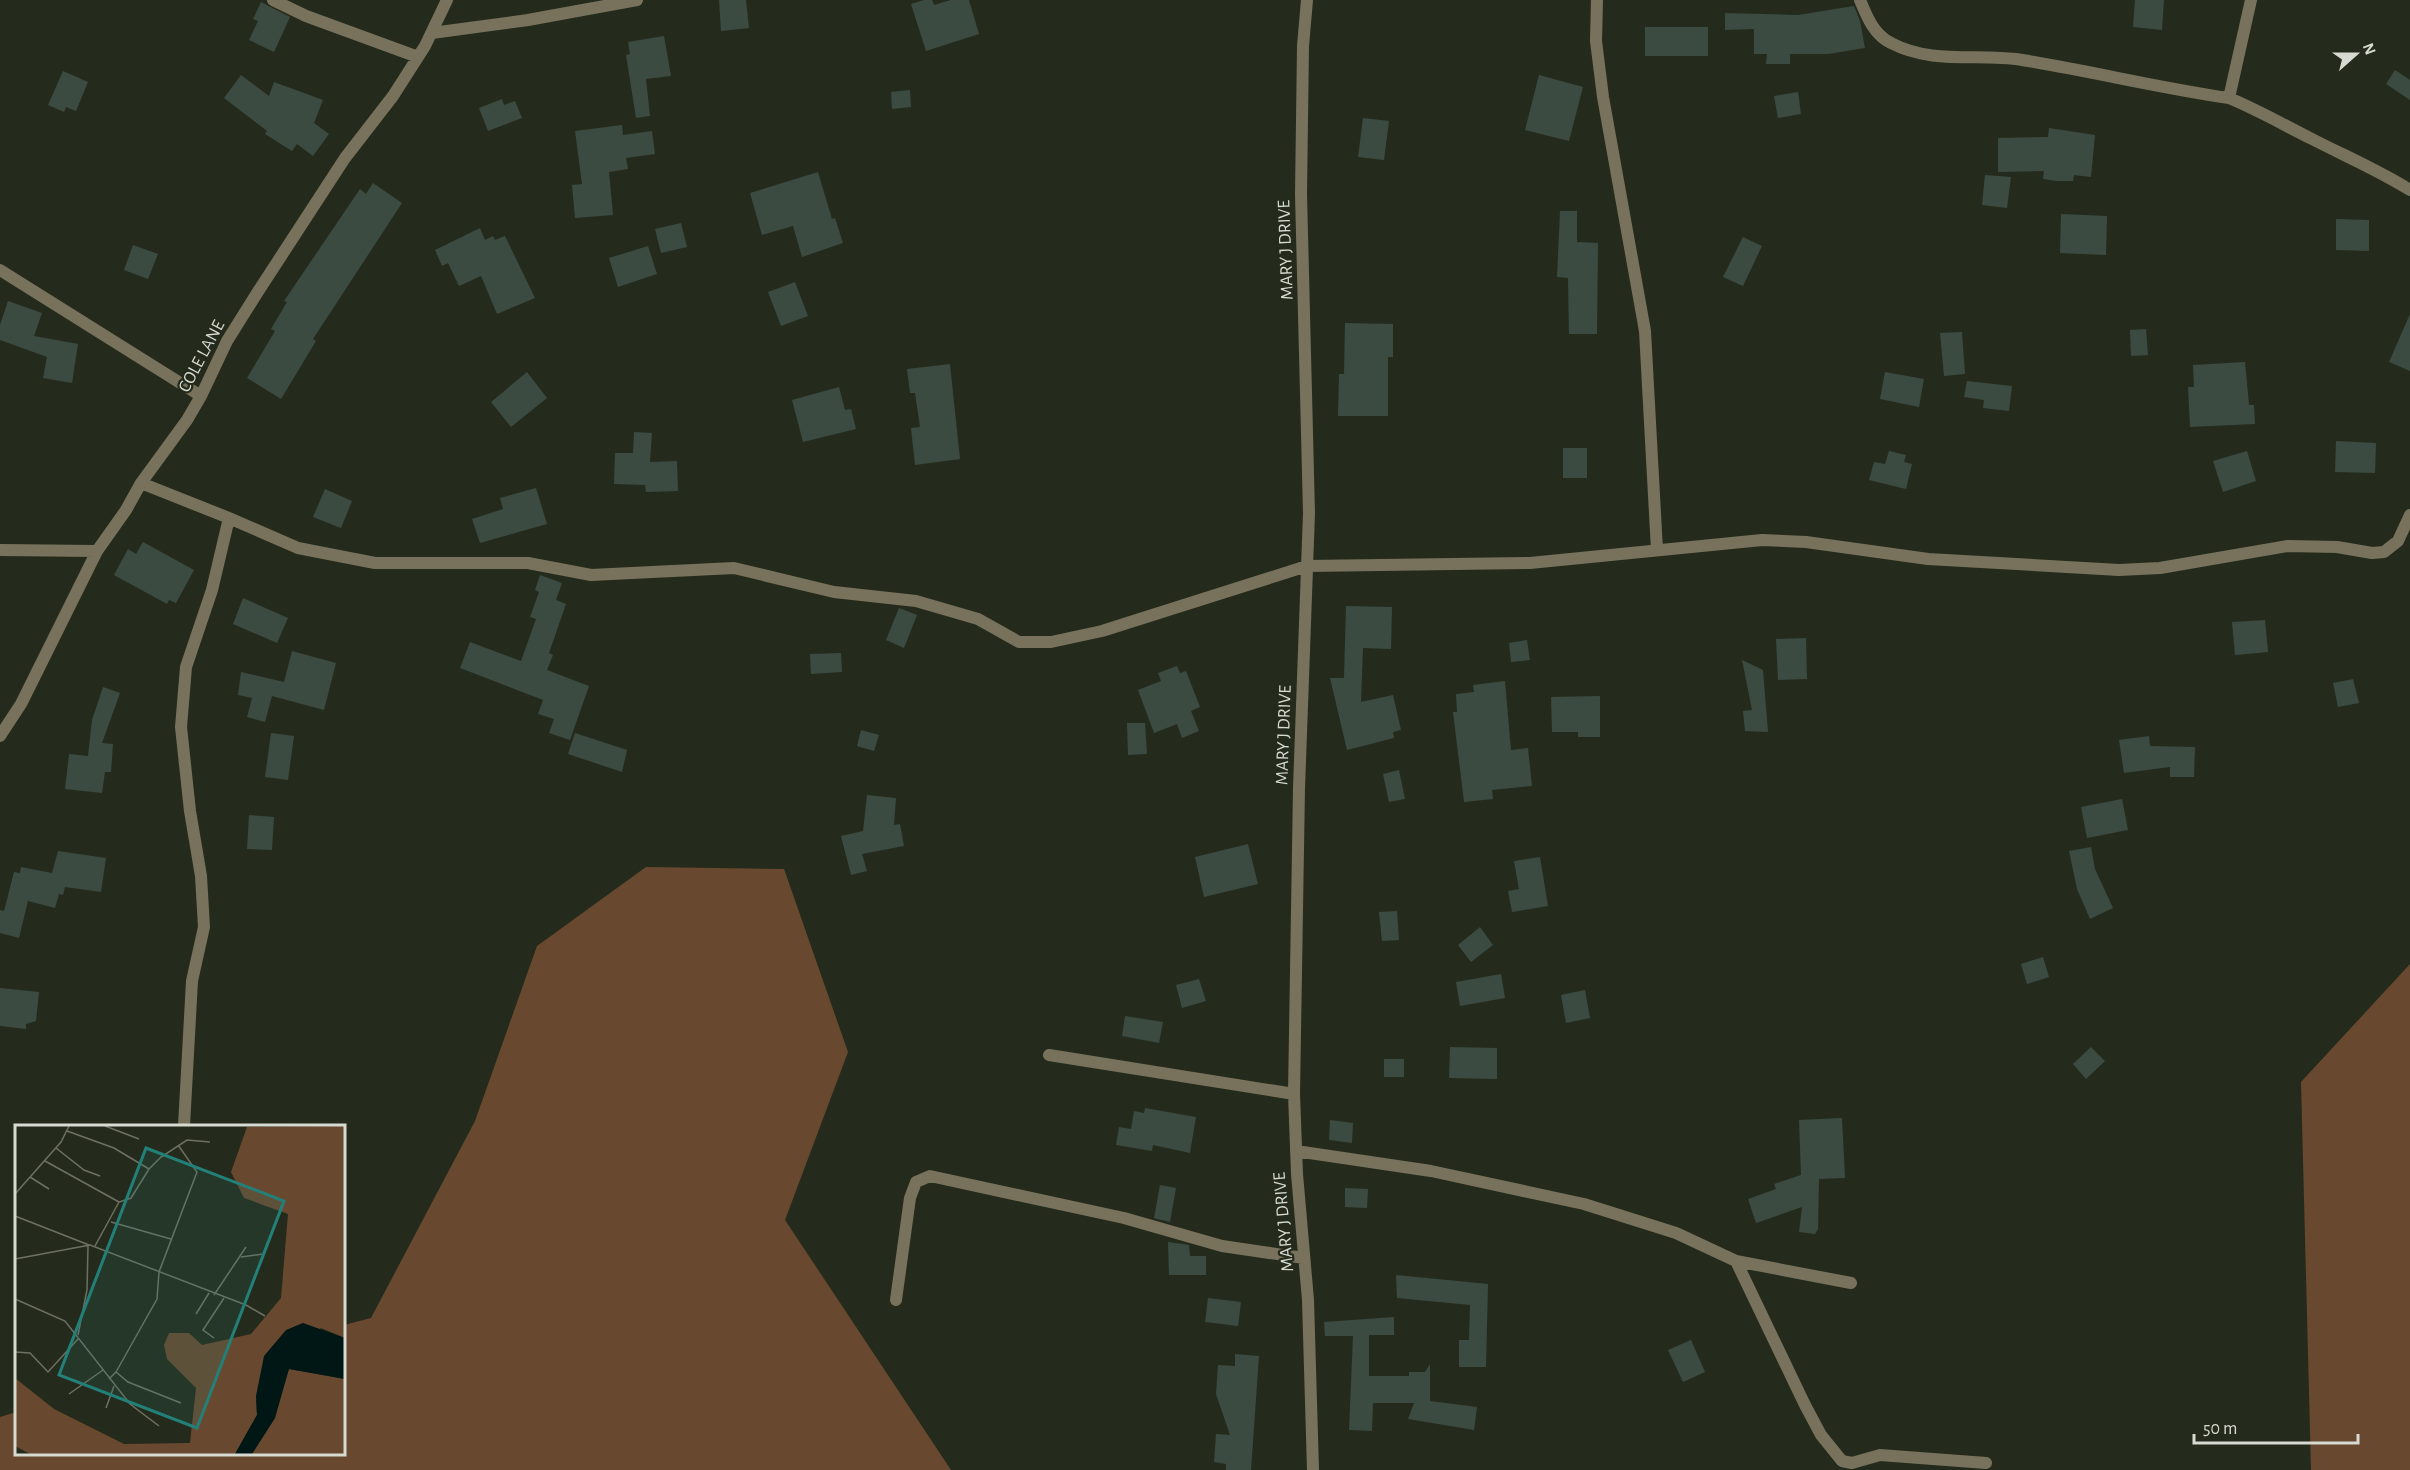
<svg xmlns="http://www.w3.org/2000/svg" width="2410" height="1470" viewBox="0 0 2410 1470" font-family="'Alegreya Sans',sans-serif">
<style>
.green{fill:#68492f}
.building{fill:#3b4b42}
.lines{fill:none;stroke-linecap:round;stroke-linejoin:round}
.street{stroke:#78725c;stroke-width:12}
.labels{text-anchor:middle;stroke-width:4.5;stroke-linejoin:round;paint-order:stroke}
.street-label{font-size:18px;fill:#d6dad1;stroke:#252b1c}
.inset-road{fill:none;stroke:#6c7164;stroke-width:1.5}
.view{fill:#238078;fill-opacity:0.15;stroke:#238078;stroke-width:3}
.inset-edge{fill:none;stroke:#d6dad1;stroke-width:3}
</style>
<rect width="100%" height="100%" fill="#252b1c"/>
<path class="green" d="M646,867L784,869L848,1052L785,1220L951,1470H0V1417L16,1412V1454H344V1325L371,1318L475,1121L537,946Z
M2410,964V1470H2311L2301,1082Z"/>
<path class="building" d="M719,0H746L749,28L721,31Z
M924,0H932L934,5L951,0H969L979,34L926,51L911,4Z
M2135,0H2164L2162,30L2133,27Z
M261,2L290,17L274,52L249,40L258,21L253,19Z
M1854,6L1860,21L1865,48L1828,54H1790V64H1766L1767,54H1754V29L1725,30V13L1798,15Z
M1645,27H1708V56H1645Z
M664,36L671,76L646,79L650,116L636,118L626,55L630,54L628,42Z
M2395,70L2410,80V100L2386,84Z
M63,71L88,82L76,111L66,107L64,112L48,105Z
M241,75L269,96L274,82L323,100L314,123L329,134L313,156L297,144L292,151L265,134L267,131L224,98Z
M1539,75L1583,87L1569,141L1525,130Z
M910,90L911,107L892,109L891,92Z
M1798,92L1801,114L1778,118L1774,96Z
M502,99L504,105L515,101L522,118L488,131L479,108Z
M1363,118L1389,121L1384,160L1358,157Z
M622,125L623,135L652,131L655,154L626,158L628,169L609,172L613,215L575,218L572,185L582,184L575,131Z
M2049,128L2095,135L2091,177L2074,175L2073,181H2057L2043,179L2044,171L1998,172V138L2048,137Z
M818,172L832,219L835,218L843,243L802,257L793,226L762,235L750,193Z
M1985,175L2011,177L2007,208L1982,205Z
M373,183L402,203L313,339L316,341L281,399L247,378L275,331L271,329L287,302L284,301L360,189L366,194Z
M1560,211H1577V242L1598,243L1597,334H1569L1568,278L1557,277Z
M2061,214L2107,216L2106,255L2060,253Z
M2336,219L2369,220V251L2336,250Z
M681,223L687,247L661,253L655,229Z
M480,228L485,240L493,236L495,240L505,236L535,298L497,314L481,276L459,286L448,263L442,266L435,250Z
M1743,237L1762,246L1743,286L1723,277Z
M133,245L158,254L148,279L124,270Z
M648,246L657,274L618,287L609,258Z
M795,282L808,316L781,326L768,292Z
M8,301L42,313L34,336L78,344L72,383L43,378L47,357L0,340V325Z
M2410,314V371L2389,362Z
M1345,323L1393,324V357H1388V416H1338L1339,374H1344Z
M2146,329L2148,355L2131,356L2130,330Z
M1962,332L1965,374L1944,376L1940,333Z
M2245,362L2249,405H2254L2255,424L2190,427L2188,387H2194L2193,365Z
M950,364L960,459L915,465L911,428L920,427L915,393H910L907,369Z
M527,372L547,398L511,427L491,402Z
M1885,372L1924,379L1919,407L1880,399Z
M1967,381L2012,386L2009,411L1983,408L1984,400L1964,397Z
M839,387L845,410L851,409L856,429L803,442L792,400Z
M634,432L652,433L650,462L677,461L678,491L646,492L645,485L614,484L615,453H633Z
M2336,441L2376,443L2375,473L2335,472Z
M1563,448H1587V478H1563Z
M1889,451L1906,455L1904,462L1912,464L1906,489L1869,480L1874,462L1885,464Z
M2247,451L2256,481L2223,492L2213,461Z
M536,488L547,524L480,543L472,519L503,509L500,498Z
M325,489L352,501L341,528L313,517Z
M143,542L194,570L176,603L169,600L167,604L114,575L128,549L136,554Z
M540,575L562,583L556,600L566,604L549,653L553,655L547,670L589,686L570,740L549,733L554,719L538,714L543,700L460,668L470,642L521,661L536,619L530,617L539,592L535,590Z
M243,598L288,618L277,643L233,624Z
M1346,606L1392,607L1391,649L1363,648L1361,702L1393,695L1401,730L1393,732L1394,738L1347,750L1330,678H1344Z
M899,608L917,615L904,648L886,640Z
M2265,620L2268,652L2235,655L2232,622Z
M1806,638L1807,679L1778,680L1776,639Z
M1527,640L1530,660L1511,662L1509,643Z
M292,651L336,663L324,710L272,696L265,722L247,717L252,698L238,695L241,672L284,682Z
M841,653L842,672L811,674L810,654Z
M1742,660L1763,670L1768,732L1745,731L1743,711L1752,710Z
M1177,666L1180,673L1186,671L1200,707L1191,711L1199,731L1182,738L1177,724L1154,733L1138,690L1161,681L1158,673Z
M2353,679L2359,703L2338,707L2333,683Z
M1505,681L1511,750L1528,748L1532,786L1492,790L1493,799L1464,802L1453,712H1457L1456,694L1474,692L1473,685Z
M103,687L120,693L102,743L113,744L111,772H105L102,793L65,789L69,754L88,756L92,720Z
M1600,696V737H1578V732H1552L1551,697Z
M1127,723H1145L1147,754L1128,755Z
M861,730L879,735L874,751L857,746Z
M271,733L294,736L288,780L265,777Z
M575,733L627,750L622,772L568,754Z
M2149,736L2150,746L2195,747L2194,777H2170V767L2124,773L2119,740Z
M1399,770L1405,799L1389,802L1383,774Z
M867,795L896,798L894,825L900,824L904,846L862,854L867,871L851,875L841,836L863,831Z
M2122,799L2128,830L2087,838L2081,807Z
M249,815L274,817L272,850L247,849Z
M1248,844L1258,884L1204,897L1195,857Z
M2091,847L2095,869L2113,908L2090,919L2077,889L2069,851Z
M58,851L106,858L101,892L65,887L63,895L59,894L55,908L28,901L19,938L0,933V910L4,911L14,872L20,873L21,867L52,873Z
M1540,857L1548,906L1512,912L1508,891L1519,889L1514,861Z
M1397,911L1399,940L1382,941L1379,912Z
M1480,927L1493,945L1471,962L1458,945Z
M2043,957L2049,977L2027,984L2021,964Z
M1501,974L1505,998L1460,1006L1456,982Z
M1199,979L1206,1001L1182,1008L1176,985Z
M0,988L39,992L36,1021L26,1024V1029L0,1026Z
M1585,990L1590,1018L1566,1023L1561,995Z
M1125,1016L1163,1022L1159,1043L1122,1036Z
M1450,1047L1497,1048V1079L1449,1078Z
M2091,1047L2105,1061L2086,1079L2073,1064Z
M1384,1059H1404V1077H1384Z
M1145,1108L1196,1117L1190,1153L1153,1145L1152,1151L1116,1145L1119,1127L1131,1129L1134,1111L1144,1113Z
M1842,1118L1845,1178L1819,1179L1818,1229L1815,1234L1799,1232L1802,1207L1756,1223L1748,1199L1776,1189L1774,1184L1801,1175L1799,1120Z
M1330,1120L1353,1123L1352,1143L1329,1140Z
M1160,1185L1176,1188L1170,1222L1154,1218Z
M1345,1188L1368,1189L1367,1208L1345,1207Z
M1168,1242L1189,1245L1190,1256H1206V1275H1169Z
M1396,1275L1488,1284L1486,1367H1459V1340H1469L1470,1305L1397,1298Z
M1208,1298L1241,1302L1238,1326L1205,1322Z
M1394,1317V1335H1369V1376H1409V1372H1425L1430,1364V1401L1477,1407L1474,1430L1408,1419L1414,1403H1373L1372,1431L1349,1430L1353,1336H1325L1324,1322Z
M1691,1340L1705,1372L1683,1382L1668,1350Z
M1235,1354L1259,1356L1251,1470H1226V1464L1214,1462L1216,1434L1230,1435L1216,1394L1218,1365L1235,1366Z"/>
<g class="lines">
<path class="street" d="M273,0L306,16L418,57
M1307,0L1303,46L1301,194L1309,513L1299,788L1294,1094L1297,1174L1308,1300L1313,1470
M1597,0L1596,41L1603,97L1645,331L1657,550
M1860,0C1867,17 1874,35 1891,43C1933,65 1978,53 2022,60C2091,71 2159,88 2229,98C2258,110 2284,125 2312,139C2345,156 2378,170 2410,190
M432,33L528,20L637,0
M2229,98L2251,0
M0,270L201,396
M141,483L229,518L212,590L186,667L181,727L190,811L201,876L204,927L192,981L184,1126
M229,518L298,548L375,563H528L591,575L734,568L834,592L916,601L978,619L1019,642H1051L1102,631L1307,566L1530,563L1762,540L1806,542L1928,559L2119,570L2160,568L2288,546L2337,547L2372,553L2384,552L2398,541L2410,515
M0,550L97,551
M0,736L21,704L97,551L126,510L141,483L187,420L201,396L227,341L259,290L345,158L393,96L425,46L447,0
M1049,1055L1294,1094
M1296,1151L1431,1171L1584,1204L1676,1233L1736,1261L1851,1283
M1736,1261L1805,1405L1821,1435L1842,1461L1852,1463L1880,1455L1986,1463
M896,1300L910,1198L916,1182L930,1176L1124,1218L1222,1246L1304,1258"/>
</g>
<g class="labels">
<g class="street-label">
<text transform="translate(1285 250) rotate(-92)" y="6">MARY J DRIVE</text>
<text transform="translate(201 356) rotate(-62)" y="6">COLE LANE</text>
<text transform="translate(1283 735) rotate(-88)" y="6">MARY J DRIVE</text>
<text transform="translate(1283 1222) rotate(-95)" y="6">MARY J DRIVE</text>
</g>
</g>
<g transform="translate(15 1125)">
<rect width="330" height="330" fill="#252b1c"/>
<path d="M330,1V213L306,203L241,271L242,290L220,329H15L0,321V253L39,284L109,319L175,318L181,263L152,234L149,220L154,208H174L187,220L236,209L266,173L273,89L229,73L216,47L232,2ZM274,244L330,254V329H237L260,293L266,261Z" fill="#68492f"/>
<path d="M288,198L330,213V254L274,244L260,293L237,329H220L242,290L241,271L249,231L271,205Z" fill="#011716"/>
<path class="inset-road" d="M90,1L124,14M52,6L99,23L134,44M41,23L69,45L85,51M30,36L104,77M15,52L34,64M0,69L46,17L54,1M0,91L74,120M96,97L156,114M80,121L104,77L116,73L134,44L146,32L172,15L195,17M226,132L248,129L253,116M0,134L75,120L231,180L250,191M199,170L231,122M0,174L50,196L115,279L144,301M181,189L194,168M63,210L72,165L73,121M199,213L188,205L209,173M0,227L15,228L33,247L64,213M101,247L142,174L144,147L182,47L163,20M94,254L101,247L113,257L166,278M54,269L88,245M91,283L99,261"/>
<path class="view" d="M131,23L269,76L182,303L44,250Z"/>
<rect width="330" height="330" class="inset-edge"/>
</g>
<g transform="translate(2356 54) rotate(69)" stroke="#252b1c" stroke-width="4.5" paint-order="stroke">
<path d="M0-4.5L10 22L0 15L-10 22Z" fill="#d6dad1"/>
<text y="-9" font-size="16" font-weight="bold" text-anchor="middle" fill="#d6dad1">N</text>
</g>
<path d="M2194 1434v9h164v-9" fill="none" stroke="#d6dad1" stroke-width="3"/>
<text x="2203" y="1434" font-size="18" fill="#d6dad1" stroke="#252b1c" stroke-width="4.5" paint-order="stroke">50 m</text>
</svg>
